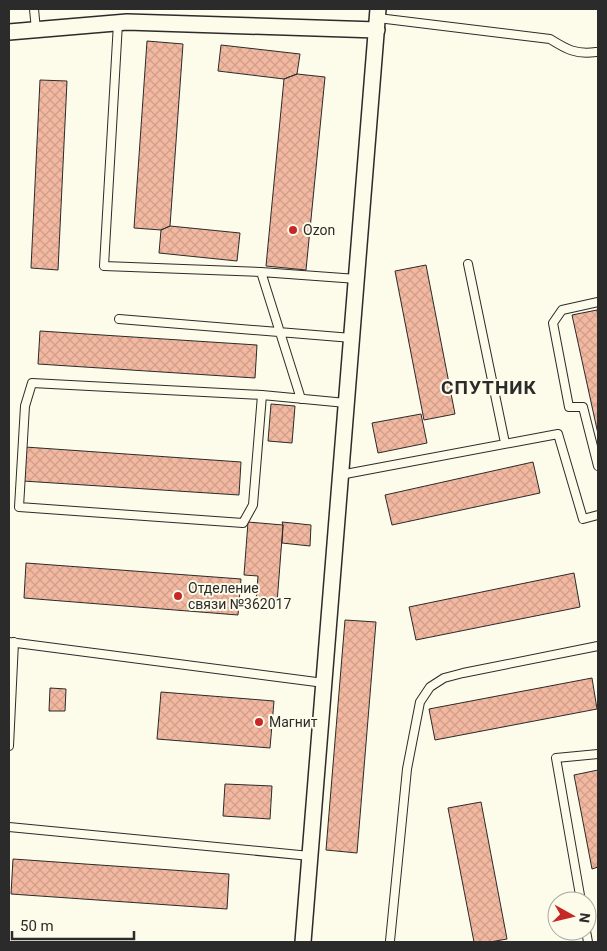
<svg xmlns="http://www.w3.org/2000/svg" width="607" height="951" viewBox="0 0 607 951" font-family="Roboto,sans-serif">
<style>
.building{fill:url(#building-cross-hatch);stroke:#2b2b2b}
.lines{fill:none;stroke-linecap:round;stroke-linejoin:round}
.service-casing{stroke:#2b2b2b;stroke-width:10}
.minor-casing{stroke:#2b2b2b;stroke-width:18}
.service{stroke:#fdfbea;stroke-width:8}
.minor{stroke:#fdfbea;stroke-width:15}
.poi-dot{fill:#c62828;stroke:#fdfbea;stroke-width:2}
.labels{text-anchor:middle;stroke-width:4;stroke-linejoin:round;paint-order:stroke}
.poi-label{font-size:14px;fill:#2b2b2b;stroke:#fdfbea;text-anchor:start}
.district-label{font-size:19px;font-weight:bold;letter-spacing:1px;fill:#2b2b2b;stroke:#fdfbea}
</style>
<defs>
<pattern id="building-cross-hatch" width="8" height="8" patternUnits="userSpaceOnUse" patternTransform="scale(1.25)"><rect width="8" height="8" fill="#f2b8a0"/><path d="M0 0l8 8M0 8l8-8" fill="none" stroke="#d09e8a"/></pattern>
</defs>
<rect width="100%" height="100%" fill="#fdfbea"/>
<path class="building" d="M147,41L183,44L170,226L161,230L134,228Z
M221,45L300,54L297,74L284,79L218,71Z
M297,74L325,77L306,270L266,266L284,79Z
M40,80L67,81L58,270L31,268Z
M170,226L240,233L237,261L159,253L161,230Z
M426,265L455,414L424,420L395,271Z
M597,310L598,317V434L572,315Z
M40,331L257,345L255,378L38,364Z
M271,404L295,406L292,443L268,441Z
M421,414L427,443L378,453L372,423Z
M25,447L241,462L239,495L23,481Z
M533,462L540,493L392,525L385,495Z
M248,522L283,525L277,603L256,601L258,576L244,575Z
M282,522L311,525L310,546L282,543L283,525Z
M26,563L241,579L238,615L24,598Z
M574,573L580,607L416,640L409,607Z
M345,620L376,622L357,853L326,850Z
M592,678L597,709L435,740L429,709Z
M50,688L66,689L65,711H49Z
M161,692L274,701L270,748L157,739Z
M598,770V867L592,869L574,775Z
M225,784L272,786L270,819L223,816Z
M481,802L507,939L490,942H474L448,808Z
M13,859L229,874L227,909L11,894Z"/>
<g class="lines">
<g class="service-casing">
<path id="service" d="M34,9L36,30
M378,18L550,39C566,49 576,55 596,52
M118,23L104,266L261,272L357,279
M468,264L505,443
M261,272L301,399
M598,302L562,310L553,323L569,407H583L598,466
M119,319L352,338
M262,395L253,505L243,523L19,507L25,406L32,383L262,395L346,403
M340,475L558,434L583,519L598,515
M9,642L324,683
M9,746L14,642
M9,827L310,856
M581,901L556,758L598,754
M586,931L588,942
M390,941L407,769L420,702L430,687L444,678L463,673L598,646"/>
</g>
<g class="minor-casing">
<path id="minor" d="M9,32L127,22L377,30
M303,942L378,9"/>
</g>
<use href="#service" class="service"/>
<use href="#minor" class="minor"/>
</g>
<g class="poi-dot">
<circle cx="293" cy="230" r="5"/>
<circle cx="178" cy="596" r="5"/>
<circle cx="259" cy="722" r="5"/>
</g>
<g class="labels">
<g class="poi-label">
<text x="303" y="235">Ozon</text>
<text x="188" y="593">Отделение<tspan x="188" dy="16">связи №362017</tspan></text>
<text x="269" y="727">Магнит</text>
</g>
<g class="district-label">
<text x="489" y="394">СПУТНИК</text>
</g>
</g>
<rect width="607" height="951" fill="none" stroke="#2b2b2b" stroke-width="20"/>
<g transform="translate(572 916) rotate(98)"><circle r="24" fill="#fdfbea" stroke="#a9a89e"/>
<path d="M0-4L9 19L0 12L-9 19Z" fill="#c62828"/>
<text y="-8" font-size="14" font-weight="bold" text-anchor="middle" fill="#2b2b2b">N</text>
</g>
<path d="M12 931v8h122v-8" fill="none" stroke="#2b2b2b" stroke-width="2.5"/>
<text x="20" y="931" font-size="15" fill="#2b2b2b" stroke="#fdfbea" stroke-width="4" paint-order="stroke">50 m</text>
</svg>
